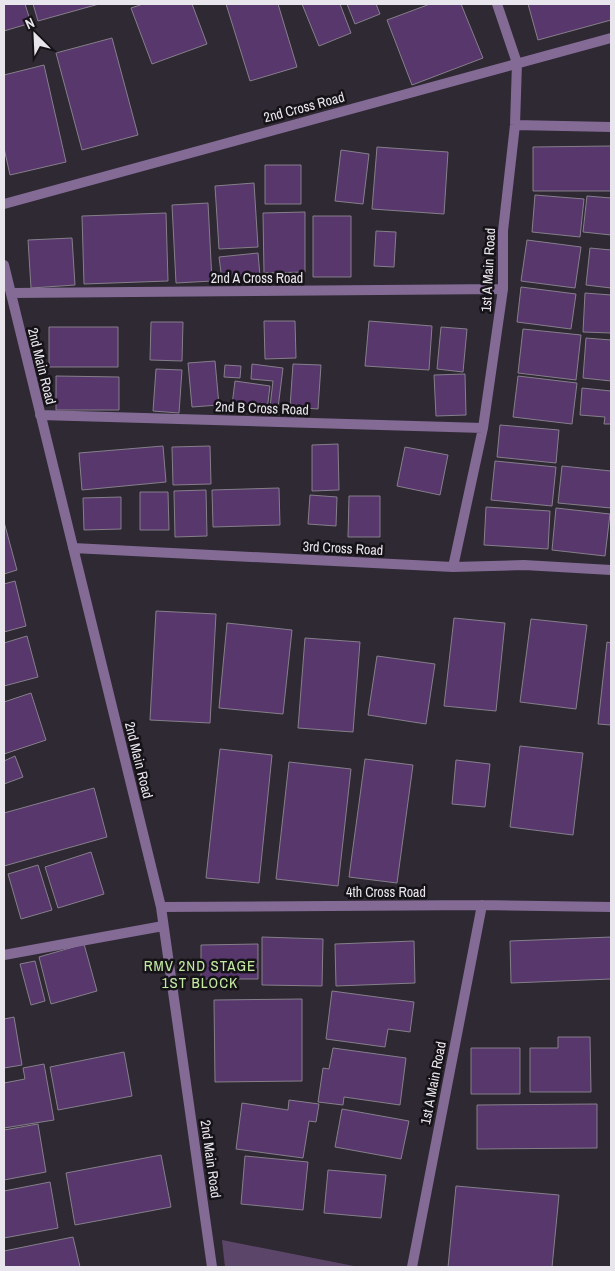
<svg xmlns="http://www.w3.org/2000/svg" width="615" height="1271" viewBox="0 0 615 1271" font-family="'Archivo Narrow',sans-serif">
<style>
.green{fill:#5b4569}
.building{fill:#58376d;stroke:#857f8a}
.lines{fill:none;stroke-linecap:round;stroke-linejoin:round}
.street{stroke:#836b95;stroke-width:10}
.labels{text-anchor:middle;stroke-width:5;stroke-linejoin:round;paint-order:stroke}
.street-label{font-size:14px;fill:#e9e5ec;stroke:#161318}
.neighbourhood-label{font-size:15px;letter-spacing:1px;fill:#c3e8a2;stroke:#161318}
</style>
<rect width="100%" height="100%" fill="#2f2933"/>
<path class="green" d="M222,1240L359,1267H225Z"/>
<path class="building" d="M4,4H25L31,23L4,31Z
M33,4H99L38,21Z
M143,4H192L207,44L152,64L131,8Z
M226,4H278L297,67L250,81Z
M302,4H340L351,33L319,46Z
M347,4H376L380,14L355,24Z
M430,4H461L483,58L412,85L387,20Z
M528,4H611V20L538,40Z
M112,38L138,135L82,150L56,53Z
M44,65L66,162L10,175L4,148V75Z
M611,146V191H533V147Z
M377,147L448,152L444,214L372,209Z
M341,150L369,154L363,204L335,201Z
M265,165H301V204H265Z
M254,183L258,247L219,249L215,186Z
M535,195L584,199L580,237L532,232Z
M587,196L611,198V235L583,232Z
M208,203L212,281L176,283L172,205Z
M305,212V272L264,273L263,213Z
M166,213L168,281L84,284L82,216Z
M313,216H351V277H313Z
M376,231L396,232L394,267L374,266Z
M72,238L75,285L31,288L28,240Z
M527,240L581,247L575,288L521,281Z
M590,248L611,250V288L586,285Z
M258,253L260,276L222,280L219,257Z
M521,287L576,294L571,329L517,322Z
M585,293L611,295V333L583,332Z
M264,321H295L296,358L265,359Z
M369,321L432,326L429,370L365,366Z
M151,322H183L182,361L150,360Z
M49,327H118V367H49Z
M441,327L467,329L463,372L437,369Z
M523,329L581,335L576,380L518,373Z
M586,338L611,340V381L583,378Z
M215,361L219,405L192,407L188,363Z
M252,364L283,368L278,408L270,407L273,381L251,379Z
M293,364L321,365L318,409L290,407Z
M225,365L241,366L240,378L224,377Z
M156,369L182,370L179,413L153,411Z
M465,374L466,415L436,416L434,375Z
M56,376L119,377V410H56Z
M518,376L577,383L572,424L513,417Z
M235,381L270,386L267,410L232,405Z
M582,388L611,391V424H604L605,417L580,415Z
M500,425L559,430L556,463L497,457Z
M338,444L339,490L312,491V445Z
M163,446L166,482L82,490L79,453Z
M210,446L211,484L173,485L172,447Z
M405,447L448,455L440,495L397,486Z
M495,461L556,467L552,506L491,500Z
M562,466L611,471V508L558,503Z
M279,488L280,525L213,527L212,490Z
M206,490L207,536L175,537L174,491Z
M140,492H168L169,530H140Z
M310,495L337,497L336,526L308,524Z
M349,496H380V537H348Z
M121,497V529L84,530L83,498Z
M486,507L550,511L548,549L484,545Z
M556,508L610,514L605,556L552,550Z
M4,522L17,570L4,574Z
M15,581L26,626L4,632V584Z
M156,611L216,614L210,723L150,720Z
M454,618L505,623L496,711L444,706Z
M531,619L587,625L576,709L520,702Z
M227,623L292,630L283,714L219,708Z
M27,636L38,677L4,686V643Z
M305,638L360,642L353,732L298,728Z
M607,642L611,643V725L598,724Z
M377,656L435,664L426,724L368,715Z
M31,693L46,740L4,754V702Z
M520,746L583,753L573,835L510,827Z
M220,749L272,755L259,883L206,878Z
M15,756L23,777L4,784V761Z
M365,759L413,765L397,883L349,877Z
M456,760L490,764L485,807L452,804Z
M289,762L351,769L338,886L276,879Z
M94,788L107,837L4,866V813Z
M91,852L104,894L58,908L45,867Z
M38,865L52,910L21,919L8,874Z
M262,937L323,939L322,986L262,985Z
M611,937V979L511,983L510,941Z
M414,941L415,983L336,986L335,944Z
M84,944L97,991L51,1004L39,957Z
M258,944V979H201V945Z
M35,961L45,1001L31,1005L20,964Z
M332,991L414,1002L410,1032L388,1029L385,1047L326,1039Z
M302,999V1081L215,1082L214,1000Z
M14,1017L22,1065L4,1068V1019Z
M558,1037H590L591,1092H530V1048H558Z
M333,1048L406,1058L400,1105L344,1097L343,1105L318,1102L323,1068L329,1069Z
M471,1048H520V1094H471Z
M124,1052L132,1096L58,1110L50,1067Z
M44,1064L54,1120L4,1128V1083L25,1079L23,1068Z
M289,1100L319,1104L316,1122L309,1121L303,1158L236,1149L242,1103L288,1110Z
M597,1104V1148L477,1149V1105Z
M342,1109L409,1121L401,1159L335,1147Z
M38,1124L46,1172L4,1180V1130Z
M161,1155L171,1207L75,1225L66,1173Z
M245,1156L308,1162L303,1210L241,1204Z
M328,1170L386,1175L381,1218L324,1213Z
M50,1182L58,1228L4,1238V1191Z
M456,1186L559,1195L552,1267H448Z
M73,1237L80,1267H4V1251Z"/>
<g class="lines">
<path class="street" d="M515,125L611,127
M4,204L611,38
M4,265L161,907L212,1267
M11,293L503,289
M40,415L483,428
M73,548L453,567L524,565L611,570
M453,567L483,428L503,289V231L515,125L517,63L497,4
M161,907L482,905L611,907
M4,955L163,926
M412,1267L482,905"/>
</g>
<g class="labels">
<g class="street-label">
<text transform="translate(304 107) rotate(-15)" y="5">2nd Cross Road</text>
<text transform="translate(488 270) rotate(-87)" y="5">1st A Main Road</text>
<text x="257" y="283">2nd A Cross Road</text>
<text transform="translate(42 366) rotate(76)" y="5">2nd Main Road</text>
<text transform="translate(262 408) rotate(2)" y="5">2nd B Cross Road</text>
<text transform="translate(343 548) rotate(3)" y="5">3rd Cross Road</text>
<text transform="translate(139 760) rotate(76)" y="5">2nd Main Road</text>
<text x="386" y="897">4th Cross Road</text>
<text transform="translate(433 1083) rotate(-79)" y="5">1st A Main Road</text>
<text transform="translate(211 1159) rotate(82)" y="5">2nd Main Road</text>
</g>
<g class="neighbourhood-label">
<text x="200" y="971">RMV 2ND STAGE<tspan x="200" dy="17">1ST BLOCK</tspan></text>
</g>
</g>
<rect width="615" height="1271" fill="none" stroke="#e9e5ec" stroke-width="10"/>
<g transform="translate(35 35) rotate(336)" stroke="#161318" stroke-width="4" paint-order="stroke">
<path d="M0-4L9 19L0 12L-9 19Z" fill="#e9e5ec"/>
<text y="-8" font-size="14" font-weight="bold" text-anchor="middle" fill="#e9e5ec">N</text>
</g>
</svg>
